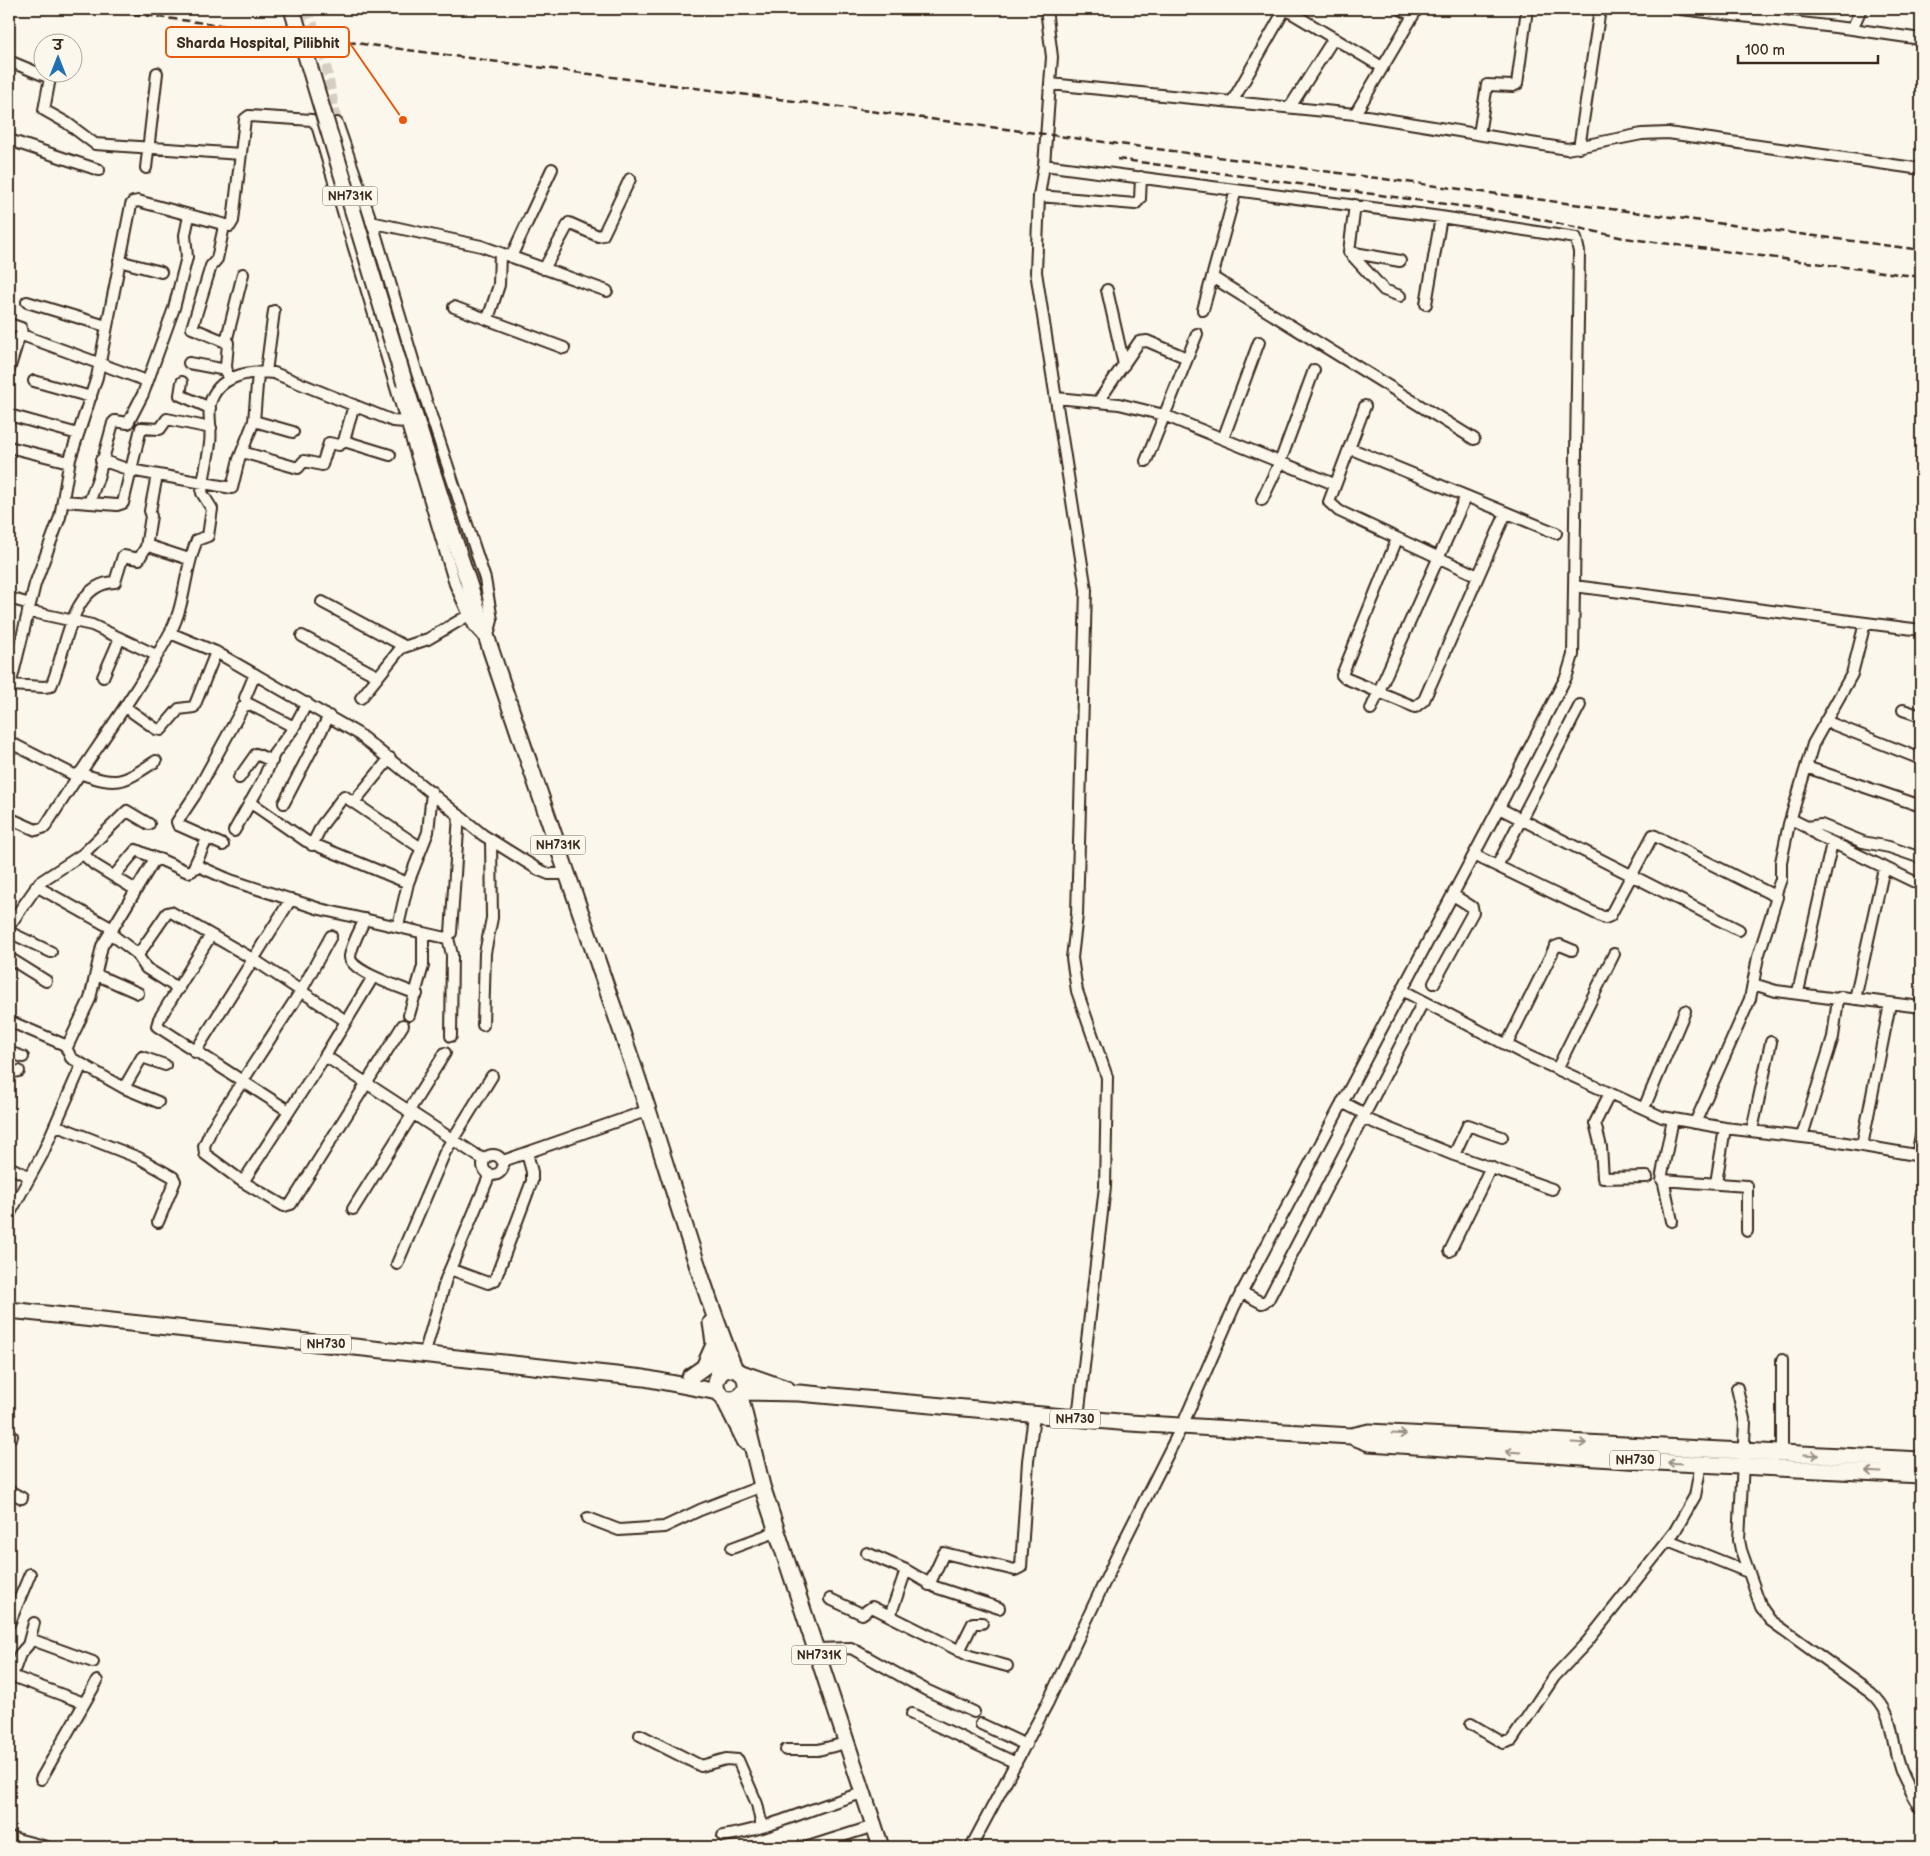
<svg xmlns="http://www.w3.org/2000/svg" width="1930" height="1856" viewBox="0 0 1930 1856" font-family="'Balsamiq Sans','Playpen Sans Deva',sans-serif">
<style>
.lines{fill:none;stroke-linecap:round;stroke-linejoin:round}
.minor-tunnel{stroke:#d5cec3;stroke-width:10;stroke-dasharray:10 5;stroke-linecap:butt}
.minor-casing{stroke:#3b2a1e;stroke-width:14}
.highway-casing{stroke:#3b2a1e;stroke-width:19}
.minor{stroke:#fbf7ec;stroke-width:10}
.highway{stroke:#fbf7ec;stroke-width:15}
.rail{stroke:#3b2a1e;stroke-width:2.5;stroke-dasharray:8 4;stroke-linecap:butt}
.highway-bridge-casing{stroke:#3b2a1e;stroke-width:19;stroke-linecap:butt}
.highway-bridge{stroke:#fbf7ec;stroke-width:15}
.oneway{stroke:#9b9085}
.labels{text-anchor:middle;stroke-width:4;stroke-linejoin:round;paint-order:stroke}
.shield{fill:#fbf7ec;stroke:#75685c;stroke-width:1}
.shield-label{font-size:12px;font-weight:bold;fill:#3b2a1e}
.leader{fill:none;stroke:#e8590c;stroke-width:2}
.callout-dot{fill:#e8590c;stroke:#fbf7ec;stroke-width:2}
.callout{fill:#fbf7ec;stroke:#e8590c;stroke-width:2}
.callout-label{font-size:15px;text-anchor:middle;font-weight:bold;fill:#3b2a1e}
</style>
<rect width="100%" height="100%" fill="#fbf7ec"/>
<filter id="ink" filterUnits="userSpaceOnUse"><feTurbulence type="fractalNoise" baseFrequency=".02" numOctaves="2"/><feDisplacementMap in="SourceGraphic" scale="10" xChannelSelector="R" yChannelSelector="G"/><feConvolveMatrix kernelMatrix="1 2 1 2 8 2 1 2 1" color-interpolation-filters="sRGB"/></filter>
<g filter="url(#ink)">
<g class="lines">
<path class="minor-tunnel" d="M307,9L324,54L337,123"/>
<g class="minor-casing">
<path id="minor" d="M1046,9L1052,57L1044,165L1039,196L1036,272L1086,590L1077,915L1072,958L1077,991L1107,1077L1105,1187L1079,1409L1068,1418
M1285,9L1382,67
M1401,9L1413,16
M1681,9L1852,29L1861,9
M1852,29L1921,39
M9,61L50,78L44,110L67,123L95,144L241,154
M1050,84L1355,114L1567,149L1642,134L1668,133L1921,169
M1232,102L1285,9
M1290,107L1334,38
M1355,114L1417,9
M337,123L374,229L416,370L485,579L492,620L487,639
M1479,134L1487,85L1513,86L1517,84L1527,9
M9,140L99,170
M1579,148L1600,9
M146,168L157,73
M1039,196L1135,204L1140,199L1141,177
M1355,205L1349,252L1384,290L1400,296
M371,222L481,246L607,291
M224,226L217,259L211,266L192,328L228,343L226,366L228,379
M1349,252L1400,261
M511,257L552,169
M119,261L161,272
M544,269L569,223L598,236L603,235L630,179
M1212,277L1474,439
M1107,290L1124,365
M27,302L106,326
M1426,304L1441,217
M454,307L564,348
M1203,310L1236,190
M488,319L499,285L500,253
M9,324L21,328L22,335
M226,342L243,274
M189,363L226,370
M9,370L19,337L22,335L147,381
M266,372L274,311
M34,381L91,397
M182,382L180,395L210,408
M1056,398L1119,404L1164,415L1334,484
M1098,402L1139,342L1147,341L1187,358
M354,405L344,441L390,455
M1365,406L1329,502L1339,511L1478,576
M9,415L78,434
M254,421L293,432
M1223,439L1259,342
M9,447L69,462
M1349,448L1556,533
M242,452L298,468L304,461L322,465L329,443L339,445L344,442
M101,460L130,470L232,488L239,459L254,421L258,373
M1146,461L1197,334
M1262,500L1280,462L1314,370
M63,501L117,505L123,503L141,428L160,429L167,419L211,428
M89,503L98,478L113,423L115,421L128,423L143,394L174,308L187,257L185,235L189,216
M150,511L157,475
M1397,539L1342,675L1345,678L1415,707L1424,700L1506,513
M146,547L151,516
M1574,586L1921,630
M9,598L30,604
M322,602L404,646
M28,611L92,625L156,655
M170,633L216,652L357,733L483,835L539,870L549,874H567
M302,636L377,676
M103,677L120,638
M10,685L44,687L51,686C66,654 69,583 115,582L123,556L139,559L146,547L149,546L189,559
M9,690L35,584L60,517L70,459L97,377L131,205L133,202L138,201L230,226L233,221L245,119L249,116L312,120L317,125L455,584L474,626L484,637
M245,698L255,674
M361,698L401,648L428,639L469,615
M125,707L156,729L161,730L179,709L194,707L216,652
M1371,709L1466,496
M1903,710L1921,716
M1825,721L1921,759
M9,742L76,776
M1806,767L1921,806
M79,773C119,786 121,784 156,761
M239,778L256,754L272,761
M250,802L306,841L408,883
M354,802L390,758
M284,803L329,716
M1499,808L1739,930
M9,818L36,830L45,827C86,761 134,699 171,631C186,602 184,570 197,540L208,536L212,509L202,493C203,476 208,460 210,443C212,430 208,416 210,404C217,376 249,370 274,373L393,421L405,422
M1791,819L1807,827L1817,835L1921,885
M1807,827L1821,825L1863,842L1889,847L1921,858
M234,831L263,780L274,754L293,729L307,703
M223,845L178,825L177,822L195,795L243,707L249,704L294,727
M312,845L322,825L344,796L421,848
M83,854L95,865L136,890
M1474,855L1605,918L1610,916L1653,835L1777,897L1758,957L1750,999L1695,1123
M196,865L230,880L320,909L446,938L451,933L459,815
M1497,866L1580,705
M114,876L136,850L157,859
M36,886L113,929
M1775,896L1781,879V862L1789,824L1813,744L1852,674L1865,623
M365,919C360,930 352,944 350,956C348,971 405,989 417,994
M9,926L40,882L83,854L127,811L149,824
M398,926L408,883L428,832L432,792
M9,932L51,952
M110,933L136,953L146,968L179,989
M211,935L159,1019L157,1026L289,1111
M331,936L301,991L212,1128L204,1146L205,1154L243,1182L284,1206L291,1204L403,1025
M448,938L452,955L451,1036
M138,955L167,913L171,912L253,959L346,1021
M9,958L46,981
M97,975L138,993
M1434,983L1473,912L1472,907L1453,895
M1753,984L1776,991L1838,999
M1402,990L1526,1055L1662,1117L1725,1128L1828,1140L1921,1156
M1798,992L1832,843
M1855,999L1884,868
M409,1015L423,966V933
M9,1021L65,1045L71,1058L124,1088L158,1102
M483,1025L485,953L492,918L491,840
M1507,1044L1555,947L1560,945L1572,950
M67,1047L90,999L102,946L153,862L159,859L188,872L192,871L207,839
M9,1052L23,1057
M195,1052L291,899
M325,1056L484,1160
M1557,1069L1614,954
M9,1073L19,1071
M124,1088L142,1057L165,1065
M1610,1093L1595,1123L1601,1147L1603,1178L1647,1177
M1342,1102L1365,1114
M1644,1108L1685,1011
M408,1112L445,1053
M1363,1118L1454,1155L1552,1189
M55,1125L139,1158L173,1177L175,1181L158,1222
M1752,1130L1771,1042
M1802,1136L1833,1037L1838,999L1841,997L1921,1007
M1862,1146L1890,1004
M483 1165a10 10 0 1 1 20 0a10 10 0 1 1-20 0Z
M1454,1155L1468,1125L1502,1137
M1917,1155L1921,1135
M503,1161L649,1110
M9,1167L30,1177
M1662,1180L1747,1186V1231
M243,1182L325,1056L373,977
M1716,1183L1725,1128
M353,1209L412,1115
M9,1215L42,1155L82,1064
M1672,1221L1662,1174L1673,1119
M1450,1251L1491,1167
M397,1264L445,1152L492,1076
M450,1269L488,1283L495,1280L532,1181V1172L527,1153
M1241,1292L1262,1303L1268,1300L1423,1002
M424,1355L446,1279L490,1174
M1782,1360V1454
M1737,1388L1745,1423L1739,1540L1741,1550L1761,1607L1770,1620L1871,1693C1895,1714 1890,1736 1899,1764C1903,1780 1914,1795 1921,1809
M9,1435L12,1436
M9,1491L22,1498
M588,1518L619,1530L664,1527L700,1510L762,1486
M1668,1540L1748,1572
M732,1548L778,1531
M867,1553L906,1570L935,1587L999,1608
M929,1585L944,1553L1015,1570L1021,1567L1028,1461L1034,1416
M830,1599L862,1614L872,1607L970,1656L1007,1666
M890,1616L906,1570
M9,1624L30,1574
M30,1639L93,1662
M817,1649L851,1648L926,1690L974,1712
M959,1651L973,1623H982
M9,1675L84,1703
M12,1676L20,1654L28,1645L34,1623
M912,1714L1016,1763
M981,1724L1026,1745
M1471,1724L1503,1743L1512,1740L1554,1677L1587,1642L1675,1531L1695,1496L1701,1464
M640,1735L701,1766L726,1759L738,1760L757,1804L762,1827
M786,1750H818L846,1743
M41,1779L97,1681
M723,1836C772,1829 816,1805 864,1793
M9,1837L47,1847
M808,1847L874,1826
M971,1847L1047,1704L1122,1545L1182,1426L1234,1307L1505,796L1567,675L1573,655L1579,252L1576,238L1441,217L1044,165"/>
</g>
<g class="highway-casing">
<path id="highway" d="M405,384C474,609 553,831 629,1053C666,1159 694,1267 735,1370
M9,1310L644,1378L718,1392
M711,1323L719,1376
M716 1384a15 15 0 1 1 30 0a15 15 0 1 1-30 0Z
M739,1372L787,1389
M690,1377L704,1367L713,1347
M743,1392L799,1393L1130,1423L1351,1436L1369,1432L1921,1460
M740,1396L762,1486L881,1847
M723,1397L745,1441
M1351,1436L1369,1443L1657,1462L1921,1475"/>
</g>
<use href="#minor" class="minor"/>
<use href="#highway" class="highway"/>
<path class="rail" d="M98,9L1921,250
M1117,159L1511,213L1624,238L1921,277"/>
<g class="highway-bridge-casing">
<path id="highway-bridge" d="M292,9L405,384"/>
</g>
<use href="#highway-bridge" class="highway-bridge"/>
</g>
<defs><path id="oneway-shaft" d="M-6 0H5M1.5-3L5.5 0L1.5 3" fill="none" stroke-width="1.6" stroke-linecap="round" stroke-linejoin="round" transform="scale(1.25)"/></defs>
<g class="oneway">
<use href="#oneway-shaft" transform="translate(1399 1434) rotate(3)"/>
<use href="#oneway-shaft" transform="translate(1579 1443) rotate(3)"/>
<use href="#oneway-shaft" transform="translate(1513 1452) rotate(-176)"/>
<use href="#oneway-shaft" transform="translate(1811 1455) rotate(3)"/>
<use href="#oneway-shaft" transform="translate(1675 1463) rotate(-177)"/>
<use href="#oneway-shaft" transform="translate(1873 1472) rotate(-177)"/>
</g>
</g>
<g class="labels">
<g class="shield">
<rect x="322.5" y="186.5" width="55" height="19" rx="4"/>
<rect x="530.5" y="835.5" width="55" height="19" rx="4"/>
<rect x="301" y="1334.5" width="50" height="19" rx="4"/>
<rect x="1050" y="1409.5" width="50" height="19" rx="4"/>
<rect x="1610" y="1450.5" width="50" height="19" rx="4"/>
<rect x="791.5" y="1645.5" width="55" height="19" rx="4"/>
</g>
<g class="shield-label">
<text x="350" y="200">NH731K</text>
<text x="558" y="849">NH731K</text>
<text x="326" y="1348">NH730</text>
<text x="1075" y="1423">NH730</text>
<text x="1635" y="1464">NH730</text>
<text x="819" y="1659">NH731K</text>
</g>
</g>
<path class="leader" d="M403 120L349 42"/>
<circle class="callout-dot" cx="403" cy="120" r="5"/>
<rect class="callout" x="166" y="27" width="183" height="30" rx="5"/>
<g class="callout-label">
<text x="258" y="48">Sharda Hospital, Pilibhit</text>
</g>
<rect width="1930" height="1856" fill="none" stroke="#fbf7ec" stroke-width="30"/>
<rect x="15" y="15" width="1900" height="1826" fill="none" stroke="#3b2a1e" stroke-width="2" filter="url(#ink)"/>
<g transform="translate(58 58)"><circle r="24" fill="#fbf7ec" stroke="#aea59a"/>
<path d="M0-4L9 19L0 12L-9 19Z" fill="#1f6fb2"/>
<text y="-8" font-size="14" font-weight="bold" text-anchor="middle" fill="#3b2a1e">उ</text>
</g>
<path d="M1738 55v8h140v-8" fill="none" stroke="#3b2a1e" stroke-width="2.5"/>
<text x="1745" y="55" font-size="15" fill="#3b2a1e" stroke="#fbf7ec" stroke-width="4" paint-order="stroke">100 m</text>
</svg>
